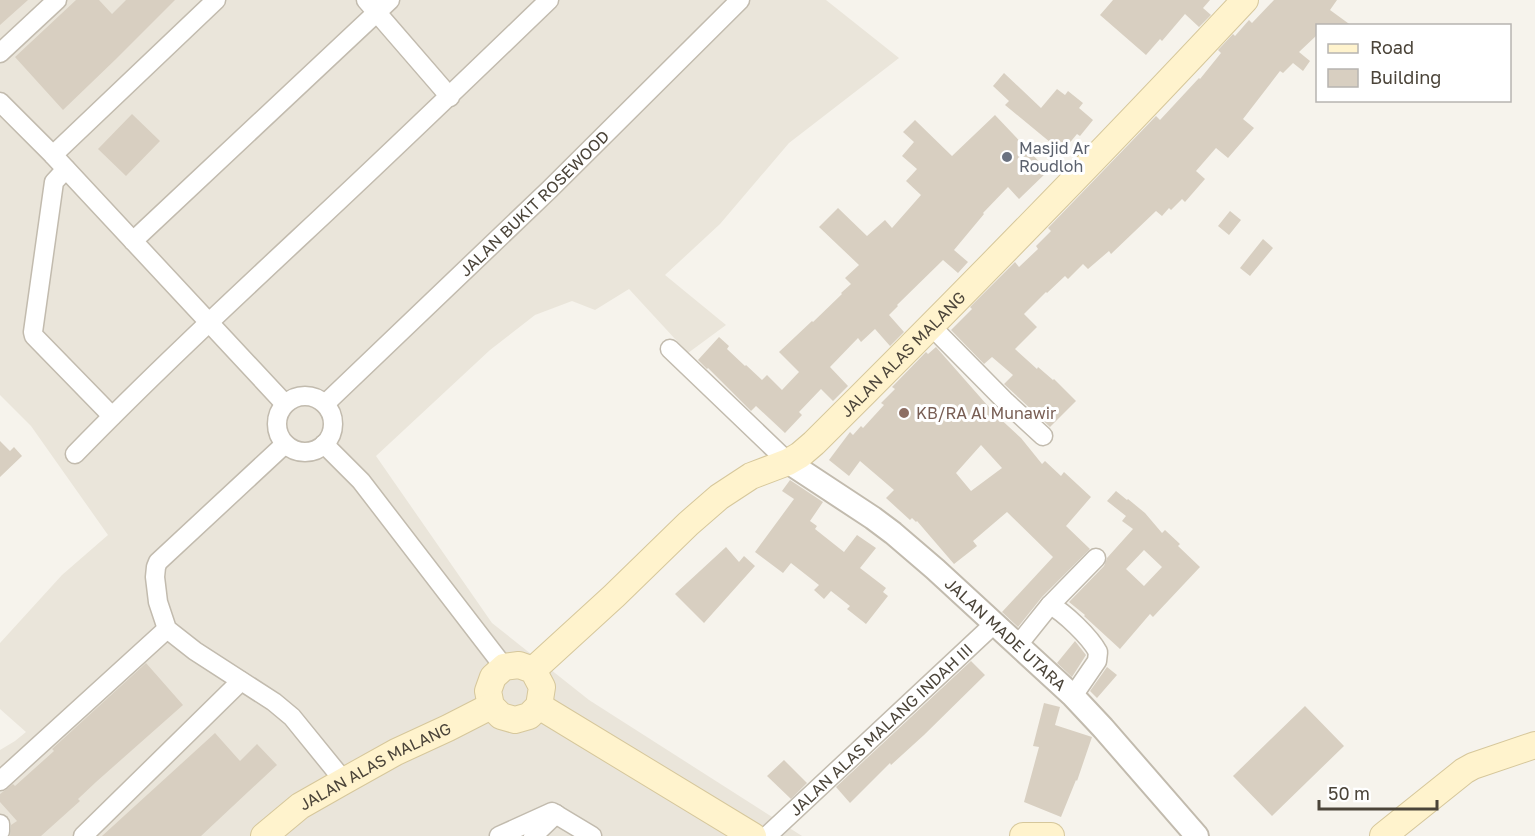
<svg xmlns="http://www.w3.org/2000/svg" width="1535" height="836" viewBox="0 0 1535 836" font-family="'Golos Text',sans-serif">
<style>
.residential{fill:#eae5da}
.building{fill:#d8cfc1;fill-rule:evenodd}
.lines{fill:none;stroke-linecap:round;stroke-linejoin:round}
.minor-casing{stroke:#c2bbae;stroke-width:21}
.tertiary-casing{stroke:#c2bbae;stroke-width:26}
.secondary-casing{stroke:#d6c79b;stroke-width:28}
.minor{stroke:#fff;stroke-width:18}
.tertiary{stroke:#fff;stroke-width:22}
.secondary{stroke:#fff3cd;stroke-width:26}
.worship-dot{fill:#6b7280;stroke:#fff;stroke-width:2}
.education-dot{fill:#8d6e63;stroke:#fff;stroke-width:2}
.labels{text-anchor:middle;stroke-width:6;stroke-linejoin:round;paint-order:stroke}
.worship-label{font-size:16px;fill:#5b616d;stroke:#fff;text-anchor:start}
.street-label{font-size:16px;fill:#4b4439;stroke:#fff}
.education-label{font-size:16px;fill:#785e54;stroke:#fff;text-anchor:start}
</style>
<rect width="100%" height="100%" fill="#f6f3ec"/>
<path class="residential" d="M0,0H826L899,58L789,143L720,224L665,275L726,325L688,353L629,289L595,310L572,301L535,315L490,350L376,456L492,623L589,700L802,836H0V750L15,741L26,732L0,709V643L62,575L108,535L31,426L0,395Z"/>
<path class="building" d="M0,0H28L0,25Z
M76,0H99L112,14L126,0H175L116,59L63,110L15,57Z
M1113,0H1210L1203,8L1211,15L1199,27L1185,14L1162,41L1160,39L1146,55L1100,15Z
M1274,0H1337L1330,10L1352,26H1317V35L1299,52L1310,61L1303,71L1293,63L1283,73L1280,71L1243,119L1254,128L1228,158L1216,148L1196,171L1205,179L1185,202L1182,199L1171,210L1169,208L1162,216L1156,211L1111,254L1109,251L1088,269L1083,264L1068,279L1065,276L1047,293L1046,292L1024,314L1037,327L1015,349L1037,369L1038,367L1053,380L1054,379L1076,401L1050,427L1004,384L1013,375L992,357L984,364L951,330L972,309L970,307L1015,262L1019,267L1038,249L1036,246L1051,231L1048,228L1156,116L1160,120L1199,78L1200,79L1221,53L1218,50L1233,34L1235,36L1249,20L1252,23Z
M1004,73L1041,108L1057,89L1065,95L1068,91L1083,103L1079,108L1093,120L1080,136L1077,134L1062,152L1005,105L1009,101L993,86Z
M132,114L160,141L126,176L98,149Z
M995,115L1048,171L1019,199L1008,187L983,213L984,214L954,250L968,262L958,273L943,260L897,305L898,306L889,315L904,332L890,346L875,329L861,342L858,338L830,367L848,386L833,401L821,389L799,412L802,415L785,433L756,406L751,411L708,368L707,369L698,360L719,337L729,346L727,349L745,366L746,365L762,380L767,375L782,390L799,372L779,352L812,321L813,322L842,294L841,293L851,284L845,278L859,265L819,227L838,208L867,236L885,220L892,228L921,195L906,181L917,169L902,156L914,142L903,132L915,120L952,156Z
M1230,211L1241,220L1229,235L1218,226Z
M1263,239L1273,248L1250,276L1240,268Z
M936,347L995,414L1021,438L1042,464L1045,461L1061,476L1064,472L1091,497L1066,526L1090,549L1042,597L1018,627L1002,612L1053,557L1007,512L973,541L977,546L954,564L917,521L916,522L912,518L910,520L886,498L894,490L860,461L849,476L829,460L850,432L853,435L861,426L863,428L884,405L881,403L895,389L892,387L926,352L928,354ZM981,445L1002,468L971,491L956,473Z
M0,441L10,451L14,447L22,456L0,477Z
M790,480L823,502L810,521L817,526L815,529L844,552L857,535L876,548L860,568L886,588L883,592L888,596L866,624L847,609L850,606L831,591L824,599L814,590L819,585L791,563L783,573L755,552L794,499L782,491Z
M1116,491L1127,500L1128,499L1145,513L1162,533L1165,530L1180,544L1178,546L1200,567L1153,617L1150,614L1120,649L1084,616L1085,615L1069,602L1104,566L1107,558L1133,529L1122,521L1126,516L1107,501ZM1144,550L1162,567L1144,586L1126,569Z
M726,547L739,562L744,556L755,566L704,623L675,594Z
M1075,641L1086,655L1072,677L1057,663Z
M971,661L985,675L924,735L891,765L890,763L850,803L836,787Z
M146,663L183,705L96,782L78,799L80,801L41,836H10L11,825L17,821L0,802V794L13,784L15,786L54,751L52,749Z
M1107,667L1117,675L1097,698L1090,691Z
M1044,703L1060,707L1055,725L1092,737L1077,781L1076,780L1061,817L1024,802L1039,747L1033,746Z
M1305,706L1344,746L1272,816L1233,776Z
M215,733L240,761L257,744L277,765L201,836H102Z
M784,760L807,783L791,799L767,776Z"/>
<g class="lines">
<g class="minor-casing">
<g id="minor">
<path d="M366,0L450,97"/>
<path d="M0,53L57,0"/>
<path d="M0,102L53,155L285,404"/>
<path d="M53,155L216,0"/>
<path d="M66,169L54,182L33,332L34,336L112,416"/>
<path d="M133,241L390,0"/>
<path d="M932,327L1006,402L1043,436"/>
<path d="M670,349L788,462"/>
<circle cx="305" cy="424" r="28"/>
<path id="s1" d="M325,404L550,189L740,0"/>
<path d="M285,444L158,562L156,567L155,577L158,602L167,629L195,651L274,702L292,717L344,781"/>
<path d="M324,444L361,481L504,667"/>
<path d="M75,454C148,379 225,307 301,236C385,158 467,79 549,0"/>
<path d="M1050,605C1064,612 1090,637 1098,652L1097,661L1073,696"/>
<path d="M1018,645L1050,605L1096,558"/>
<path d="M0,781L167,629"/>
<path d="M0,824V831"/>
<path d="M83,836L241,681"/>
<path d="M499,836L552,812L592,836"/>
<path d="M533,836L556,814"/>
<path id="s2" d="M767,836L994,624"/>
</g>
</g>
<g class="tertiary-casing">
<g id="tertiary">
<path id="s3" d="M788,462L873,518L893,533L935,569L1073,696L1103,728L1197,836"/>
</g>
</g>
<g class="secondary-casing">
<g id="secondary">
<path d="M519,665L533,670L542,687L539,706L529,716L515,720L501,716L491,706L488,691L493,677L504,667Z"/>
<path id="s4" d="M533,670L614,596L688,524L719,497L751,476L788,462L800,455L814,443C960,298 1104,151 1245,0"/>
<path d="M539,706L753,836"/>
<path id="s5" d="M264,836L300,806L344,781L396,752L448,728L491,706"/>
<path d="M1023,836H1051"/>
<path d="M1383,836L1464,771L1473,766L1535,745"/>
</g>
</g>
<use href="#minor" class="minor"/>
<use href="#tertiary" class="tertiary"/>
<use href="#secondary" class="secondary"/>
</g>
<circle class="worship-dot" cx="1007" cy="157" r="6"/>
<circle class="education-dot" cx="904" cy="413" r="6"/>
<g class="labels">
<g class="worship-label">
<text x="1019" y="154">Masjid Ar<tspan x="1019" dy="18">Roudloh</tspan></text>
</g>
<g class="street-label">
<text dy="6" stroke="none"><textPath href="#s1" startOffset="290">JALAN BUKIT ROSEWOOD</textPath></text>
<text dy="6" stroke="none"><textPath href="#s4" startOffset="490">JALAN ALAS MALANG</textPath></text>
<text dy="6" stroke="none"><textPath href="#s3" startOffset="278">JALAN MADE UTARA</textPath></text>
<text dy="6" stroke="none"><textPath href="#s2" startOffset="156">JALAN ALAS MALANG INDAH III</textPath></text>
<text dy="6" stroke="none"><textPath href="#s5" startOffset="132">JALAN ALAS MALANG</textPath></text>
</g>
<g class="education-label">
<text x="916" y="419">KB/RA Al Munawir</text>
</g>
</g>
<rect x="1316" y="24" width="195" height="78" fill="#ffffff" stroke="#b7b4b0" stroke-width="1.5"/>
<rect x="1328" y="44" width="30" height="9" fill="#fff3cd" stroke="#b7b4b0" stroke-width="1.5"/>
<text x="1370" y="54" font-size="18" fill="#4b4439">Road</text>
<rect x="1328" y="69" width="30" height="18" fill="#d8cfc1" stroke="#b7b4b0" stroke-width="1.5"/>
<text x="1370" y="84" font-size="18" fill="#4b4439">Building</text>
<path d="M1319 800v9h118v-9" fill="none" stroke="#4b4439" stroke-width="3"/>
<text x="1328" y="800" font-size="18" fill="#4b4439" stroke="#ffffff" stroke-width="4.5" paint-order="stroke">50 m</text>
</svg>
